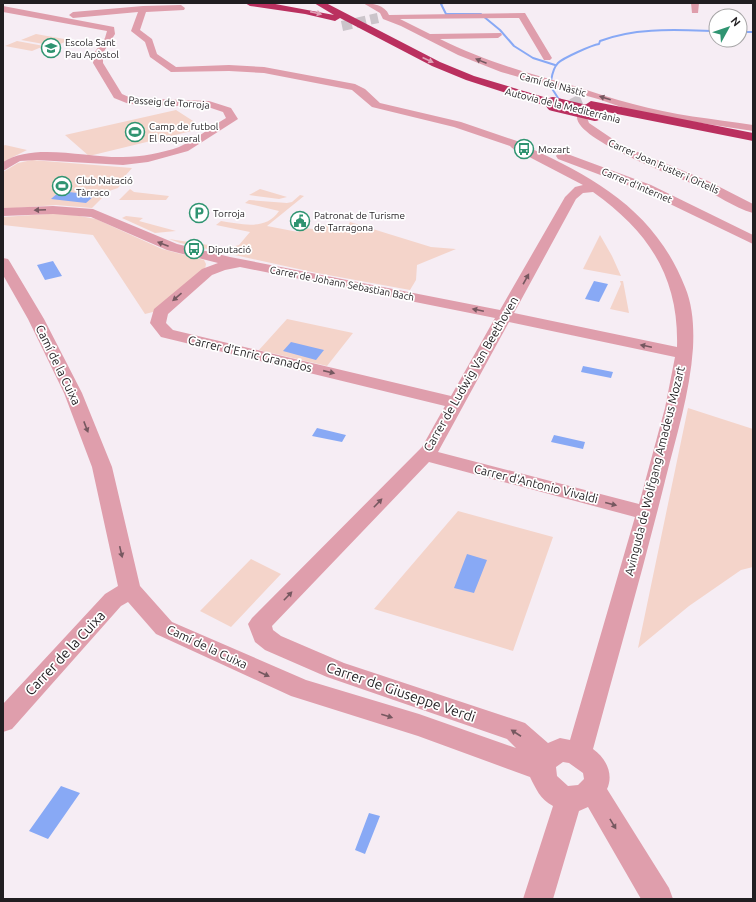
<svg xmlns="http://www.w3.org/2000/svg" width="756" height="902" viewBox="0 0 756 902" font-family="Ubuntu,sans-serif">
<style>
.green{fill:#f4d4ca}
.water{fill:#88a9f5}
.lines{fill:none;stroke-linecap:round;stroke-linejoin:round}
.stream-far1{stroke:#88a9f5;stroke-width:2}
.stream{stroke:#88a9f5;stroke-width:3}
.minor-tunnel-far1{stroke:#cbc4ca;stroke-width:10;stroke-dasharray:10 4.5;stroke-linecap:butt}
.minor-tunnel{stroke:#cbc4ca;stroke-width:12;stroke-dasharray:12 6;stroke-linecap:butt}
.minor{fill:#df9eac;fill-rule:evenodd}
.highway{fill:#ba305f;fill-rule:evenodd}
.highway-bridge{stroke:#ba305f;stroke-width:14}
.oneway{fill:#e0a2b7}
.oneway2{fill:#765860}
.labels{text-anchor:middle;stroke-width:3.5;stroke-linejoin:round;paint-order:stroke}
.far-poi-label{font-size:10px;fill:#211e21;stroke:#fff;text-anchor:start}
.far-street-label{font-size:10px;fill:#211e21;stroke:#fff}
.street-label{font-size:12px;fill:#211e21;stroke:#fff}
.near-street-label{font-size:14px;fill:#211e21;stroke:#fff}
</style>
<rect width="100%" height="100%" fill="#f6edf4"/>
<path class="green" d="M36,34L70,40L55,46L21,40Z
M17,41L44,46L32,51L5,46Z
M176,110L204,128L89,156L65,135Z
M5,145L27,150L3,162V146Z
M32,160L132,168L119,183H122L118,188L109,191L92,208L56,205L3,209V172L18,163Z
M130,189L134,192L169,196L166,200H119Z
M260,189L287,197L279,199L249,195Z
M300,195L304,196L267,226L298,232L304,228L313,229L316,224L347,228L350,222L431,247L456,249L417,265L416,280L410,290L317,273L180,243L169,239L228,248L239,245L250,232L216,225L221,221C241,224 266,231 279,211L245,203L249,200L287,203L292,202Z
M63,213L96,219L162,249L204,260L206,264L205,269L157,311L145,314L93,235L3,225V217Z
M126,216L143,218L139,221L176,231L155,233L122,218Z
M600,235L612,256L621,276L583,269Z
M620,281H623L629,313L610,309L621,284Z
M287,319L353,333L327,366L259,350Z
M688,408L753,429V567L741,570L689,606L638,648Z
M458,511L553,537L513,651L374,609Z
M251,559L281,574L231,627L200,611Z"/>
<path class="water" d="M60,191L95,195L86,203L51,199Z
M53,261L62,276L45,280L37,265Z
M594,281L608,284L599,302L585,299Z
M291,342L324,350L316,360L283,351Z
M583,366L613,372L611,378L581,372Z
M317,428L346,435L342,442L312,436Z
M554,435L585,442L583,449L551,442Z
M467,554L487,560L474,593L454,588Z
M61,786L80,793L48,839L29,831Z
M369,813L380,816L365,854L355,850Z"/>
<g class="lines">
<path class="stream-far1" d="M443,3L441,4L446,14H481
M483,16L500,30L514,46L533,58L555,65
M740,32H753
M551,81C552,75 553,68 558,63C563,58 592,45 599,44L600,41C636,27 678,30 716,31
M551,87L560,101"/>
<path class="stream" d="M560,100L561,102"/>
<path class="minor-tunnel-far1" d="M342,26L378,18
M574,97L576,101"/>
<path class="minor-tunnel" d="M575,100L582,117"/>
<path class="minor" d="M363,3C372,3 385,5 389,15L525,13L552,58L550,60H544L519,18L400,19L430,34L501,33L502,35L498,38L440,39C484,61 527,73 574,86C594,92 613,99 633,104C672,115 713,119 753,125V131L668,118L630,110L598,99L501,72L458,55L401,26L383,19L380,13Z
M691,3H699L698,13H692Z
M181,5L185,8L184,10L146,12L140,30L152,39L157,54L176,67L229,65L264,67L355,84L365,89L380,103L461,122L517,141L531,143L533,145L530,148C598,179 656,213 685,287C693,306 694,328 693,348C690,393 676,437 665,481C643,570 617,660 593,749C606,758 614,774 607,789L669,888L673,899H641L588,807L579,811L553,899H523L553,806C540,799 536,789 530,777L418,736L291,696L156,634L128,602L121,606L12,729L3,732V704L105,594L118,586L92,467L64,393L28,319L3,275V258L8,259L10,262L44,319L82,393L112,467L140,586L172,622L306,680L419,714L516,748L507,739L327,677L265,650L255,642L248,624L252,618L422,447L445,406L161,337L150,323L154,309L202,269L218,263L167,250L91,217L53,214L3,216V208L53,206L93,209L177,244L230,257L500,310L565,197L575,187L583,185L512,148L510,146L454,127L372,107L352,90L264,73L229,71L171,72L150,57L145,42L131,31L138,12L73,18L69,15L73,12L143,6ZM593,192C649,232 679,277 677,347L514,313L576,199L583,193ZM240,267L495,318L451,396L173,330L166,323L168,314L212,275L225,270ZM509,322L675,357L665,408L639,504L438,452ZM429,462L635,517L570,740L560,738L548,743L525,723L344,663L281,636L273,630L272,626ZM563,762L569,763L583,773L584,779L578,785L568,786L557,776L556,767Z
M3,6L114,27L115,34L103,53V63L122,94L131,98L209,101L231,108L238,119L188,151L148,162L123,165L37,160L20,161L3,171V162C34,142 87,158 123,157C141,157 162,153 179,147C195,140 211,127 226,118L223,112L208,107L129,104L114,98L93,63L94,53L105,38L107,31L3,12Z
M582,114L586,115L589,123L623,146L708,181L753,204V213C734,208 716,194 698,186C677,177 576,140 577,117Z
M562,152L651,185L753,235V244L643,191L558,159L556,156L558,153Z"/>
<path class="highway" d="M245,3H270L334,15L314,3H326L440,62L474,76L557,101L559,104L553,108L549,107L466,80L432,66L340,18L335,21L305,14L250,6Z
M591,101L753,133V141L587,108L585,105Z"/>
<path class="highway-bridge" d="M553,104L595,114"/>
</g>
<defs><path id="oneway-solid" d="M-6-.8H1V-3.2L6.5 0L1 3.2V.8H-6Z"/></defs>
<g class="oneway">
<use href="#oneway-solid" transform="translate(316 13) rotate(13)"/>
<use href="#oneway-solid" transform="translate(428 60) rotate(25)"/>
</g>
<g class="oneway2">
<use href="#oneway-solid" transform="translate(481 61) rotate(-158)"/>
<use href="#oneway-solid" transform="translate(605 98) rotate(-162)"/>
<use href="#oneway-solid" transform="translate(40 210) rotate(177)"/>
<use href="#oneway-solid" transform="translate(163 244) rotate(-159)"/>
<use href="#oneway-solid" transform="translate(526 279) rotate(-61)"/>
<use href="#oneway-solid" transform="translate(177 297) rotate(139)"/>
<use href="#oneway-solid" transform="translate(478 310) rotate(-168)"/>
<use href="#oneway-solid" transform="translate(646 346) rotate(-168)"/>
<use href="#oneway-solid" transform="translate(329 372) rotate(13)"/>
<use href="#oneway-solid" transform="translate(86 427) rotate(69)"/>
<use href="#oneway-solid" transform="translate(378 503) rotate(-46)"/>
<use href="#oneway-solid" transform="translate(611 504) rotate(14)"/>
<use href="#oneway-solid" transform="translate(121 552) rotate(77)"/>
<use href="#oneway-solid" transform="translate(288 596) rotate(-46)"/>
<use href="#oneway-solid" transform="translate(264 674) rotate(24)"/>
<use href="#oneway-solid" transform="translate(387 716) rotate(17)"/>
<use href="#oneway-solid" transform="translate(516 733) rotate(-147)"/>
<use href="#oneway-solid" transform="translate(613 824) rotate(59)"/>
</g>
<defs>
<g id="school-ring" transform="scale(1)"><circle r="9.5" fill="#fff" stroke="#2f9471" stroke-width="1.5"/><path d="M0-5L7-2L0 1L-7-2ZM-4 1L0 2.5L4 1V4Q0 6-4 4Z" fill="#2f9471"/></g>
<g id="stadium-ring" transform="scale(1)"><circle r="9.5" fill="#fff" stroke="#2f9471" stroke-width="1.5"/><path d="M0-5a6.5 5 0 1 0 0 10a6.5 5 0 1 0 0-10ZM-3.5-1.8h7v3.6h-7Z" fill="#2f9471"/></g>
<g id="bus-ring" transform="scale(1)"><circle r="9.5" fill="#fff" stroke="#2f9471" stroke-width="1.5"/><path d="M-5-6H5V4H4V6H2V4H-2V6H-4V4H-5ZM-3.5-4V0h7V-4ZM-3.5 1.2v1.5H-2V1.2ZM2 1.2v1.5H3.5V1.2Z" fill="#2f9471"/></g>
<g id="parking-ring" transform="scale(1)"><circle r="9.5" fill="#fff" stroke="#2f9471" stroke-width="1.5"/><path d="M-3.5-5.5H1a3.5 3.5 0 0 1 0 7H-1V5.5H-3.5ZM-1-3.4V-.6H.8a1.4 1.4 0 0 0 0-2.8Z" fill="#2f9471"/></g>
<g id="civic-ring" transform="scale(1)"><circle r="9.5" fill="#fff" stroke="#2f9471" stroke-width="1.5"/><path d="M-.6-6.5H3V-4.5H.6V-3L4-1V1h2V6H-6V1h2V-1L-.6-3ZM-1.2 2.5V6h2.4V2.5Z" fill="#2f9471"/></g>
</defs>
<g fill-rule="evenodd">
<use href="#school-ring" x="51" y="48"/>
<use href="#stadium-ring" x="135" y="132"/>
<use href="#bus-ring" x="524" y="149"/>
<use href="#stadium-ring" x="62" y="186"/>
<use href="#parking-ring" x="199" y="213"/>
<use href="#civic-ring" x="300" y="221"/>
<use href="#bus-ring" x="194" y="249"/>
</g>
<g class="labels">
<g class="far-poi-label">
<text x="65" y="46">Escola Sant<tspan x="65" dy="12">Pau Apòstol</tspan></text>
<text x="149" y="130">Camp de futbol<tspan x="149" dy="12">El Roqueral</tspan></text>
<text x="538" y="153">Mozart</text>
<text x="76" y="184">Club Natació<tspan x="76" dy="12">Tàrraco</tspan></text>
<text x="213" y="217">Torroja</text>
<text x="314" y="219">Patronat de Turisme<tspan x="314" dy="12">de Tarragona</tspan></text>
<text x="208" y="253">Diputació</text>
</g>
<g class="far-street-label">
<text transform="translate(553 84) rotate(15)" y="4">Camí del Nàstic</text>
<text transform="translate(169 102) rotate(4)" y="4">Passeig de Torroja</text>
<text transform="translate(563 105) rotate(14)" y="4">Autovia de la Mediterrània</text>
<text transform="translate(664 166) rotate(24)" y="4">Carrer Joan Fuster i Ortells</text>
<text transform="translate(637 185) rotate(23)" y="4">Carrer d'Internet</text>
<text transform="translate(342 283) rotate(11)" y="4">Carrer de Johann Sebastian Bach</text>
</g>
<g class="street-label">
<text transform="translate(250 354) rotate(13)" y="4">Carrer d'Enric Granados</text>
<text transform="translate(58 365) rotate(64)" y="4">Camí de la Cuixa</text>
<text transform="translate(471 374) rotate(-60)" y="4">Carrer de Ludwig Van Beethoven</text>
<text transform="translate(655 471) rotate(-76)" y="4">Avinguda de Wolfgang Amadeus Mozart</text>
<text transform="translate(536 484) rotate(14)" y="4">Carrer d'Antonio Vivaldi</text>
<text transform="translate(207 647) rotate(25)" y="4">Camí de la Cuixa</text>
</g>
<g class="near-street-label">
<text transform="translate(65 653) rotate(-47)" y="5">Carrer de la Cuixa</text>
<text transform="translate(401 692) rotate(19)" y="5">Carrer de Giuseppe Verdi</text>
</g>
</g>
<rect width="756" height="902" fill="none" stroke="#211e21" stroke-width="8"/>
<g transform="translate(728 28) rotate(50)"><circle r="19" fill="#ffffff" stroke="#a6a5a6"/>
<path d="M0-3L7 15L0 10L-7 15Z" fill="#2f9471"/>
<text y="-6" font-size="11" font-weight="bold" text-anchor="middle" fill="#211e21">N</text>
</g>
</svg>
